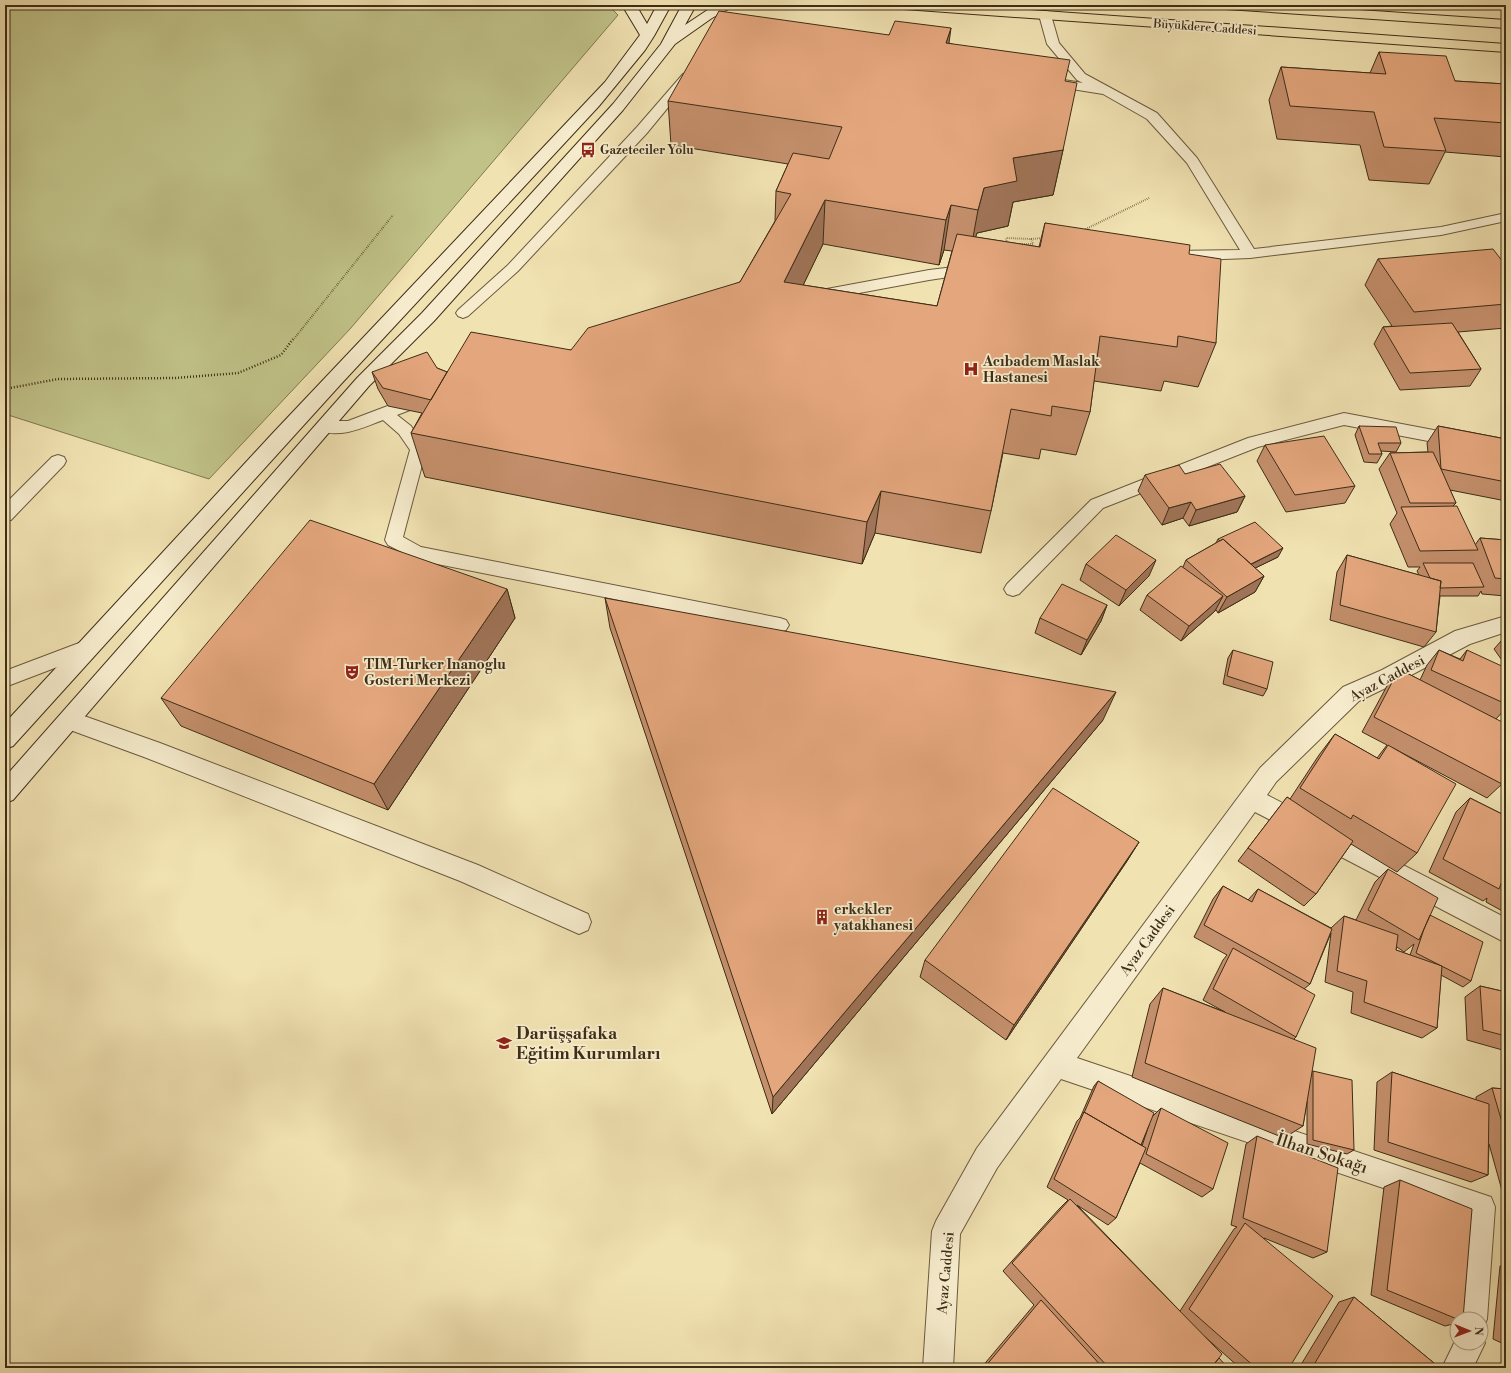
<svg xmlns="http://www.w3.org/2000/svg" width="1511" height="1373" viewBox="0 0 1511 1373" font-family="'Libre Bodoni',serif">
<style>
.green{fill:#c0c288;stroke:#7f784f}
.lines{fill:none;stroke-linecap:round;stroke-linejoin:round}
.lane-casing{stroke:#6b5a3d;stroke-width:2}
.street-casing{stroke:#6b5a3d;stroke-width:2}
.secondary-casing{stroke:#3e2d16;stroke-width:2}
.primary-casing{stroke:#3e2d16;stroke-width:2}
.path-far1{stroke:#3e2d16;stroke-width:2;stroke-dasharray:0.5 1.5;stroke-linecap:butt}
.path{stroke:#3e2d16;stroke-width:2.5;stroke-dasharray:1 2;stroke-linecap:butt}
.lane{fill:#f6eccd;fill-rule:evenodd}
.street{fill:#f6eccd;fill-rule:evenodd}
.secondary{fill:#f6eccd;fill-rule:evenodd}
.primary{fill:#f1e2b2;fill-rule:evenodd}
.wall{fill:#c48f6c;stroke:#3e2d16;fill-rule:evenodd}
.shaded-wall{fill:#a07458;stroke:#3e2d16}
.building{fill:#e4a67d;stroke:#3e2d16}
.labels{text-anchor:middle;stroke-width:3.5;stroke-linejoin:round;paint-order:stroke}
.far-street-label{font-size:12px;fill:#3e2d16;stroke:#f6eccd}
.far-poi-label{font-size:12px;font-weight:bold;fill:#3e2d16;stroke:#f6eccd;text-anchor:start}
.poi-label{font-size:14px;font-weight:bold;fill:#3e2d16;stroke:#f6eccd;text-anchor:start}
.street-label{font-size:14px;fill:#3e2d16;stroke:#f6eccd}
.near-poi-label{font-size:17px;font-weight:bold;fill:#3e2d16;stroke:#f6eccd;text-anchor:start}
.near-street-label{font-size:17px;fill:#3e2d16;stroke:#f6eccd}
</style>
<rect width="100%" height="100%" fill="#f1e2b2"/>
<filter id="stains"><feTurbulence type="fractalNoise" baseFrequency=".005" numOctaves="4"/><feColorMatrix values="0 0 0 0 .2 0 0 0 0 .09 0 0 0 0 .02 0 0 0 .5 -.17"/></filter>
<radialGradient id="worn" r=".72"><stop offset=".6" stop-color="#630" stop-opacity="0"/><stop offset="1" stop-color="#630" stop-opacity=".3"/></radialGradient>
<path class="green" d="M5,5H608L618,15L350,329L209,479L5,414Z"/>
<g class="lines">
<g class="lane-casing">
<path id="lane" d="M1045,11L1049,12L1051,15L1059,43L1085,74L1157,113L1197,158L1254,249L1441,227L1506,213V221L1441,235L1250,258L1172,261L1167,259L1165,256L1167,253L1172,251L1240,250L1187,163L1147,119L1103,94L1047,85L1045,82L1047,79L1051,78L1083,83L1077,80L1047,44L1039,15L1041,12Z
M687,73L691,74L693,77L647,133L518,271L468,316L463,318L458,316L456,313L458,310L508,265L637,127L683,74Z
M971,265L976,267L978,270L976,273L929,280L816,301L811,299L809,296L811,293L816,291L929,270Z
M422,393L428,395L430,399L428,403L397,415L411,426L426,450L403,537L421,547L780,618L786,620L789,625L786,630L780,632L417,560L388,545L385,540L410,450L399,434L383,420C362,428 342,438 319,431L317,427L319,423L325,421H348Z
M1344,413L1465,436L1506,448V460L1465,448L1344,425L1258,447L1103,508L1019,594L1013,596L1007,594L1004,589L1007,584L1091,500L1248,438Z
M58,455L64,457L66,461L64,465L11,520L5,521V504L52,457Z
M87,640L94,643L96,648L94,653L5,687V671Z"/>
</g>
<g class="street-casing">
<path id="street" d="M1506,616V632L1470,644L1398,682L1359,701L1276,782L1267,795L1506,918V943L1255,812L1077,1058L1491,1197L1495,1207L1487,1319L1483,1330H1481V1319H1457L1466,1216L1061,1079L997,1168L960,1234L953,1368H923L932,1231L936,1221L977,1148L1260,768L1343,687L1382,670L1455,631Z
M70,711L160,743L478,865L588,914L591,922L588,930L579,934L460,881L144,757L62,727L59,720L62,713Z
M1481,1333L1485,1343L1473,1368H1442L1457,1337V1343H1481Z"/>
</g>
<g class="secondary-casing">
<path id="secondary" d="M622,5H636L647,24L657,5H671L654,36L645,50L599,106L341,384L13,746L5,749V723L272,434L605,82L640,35Z
M682,5H696L685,25L715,5H732L730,8L712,18L675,44L623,110L434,321L369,386L13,800L5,803V777L357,378L422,313L613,104L661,44Z"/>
</g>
<g class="primary-casing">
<path id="primary" d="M897,5H961L1506,44V52L904,9L899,8Z
M1219,5H1286L1506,20V28L1226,9L1221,8Z"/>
</g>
<path class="path-far1" d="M1084,230L1149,198
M1031,239L1043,238
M1007,245L1006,238L1031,239L1033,244H1019
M293,340L393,215"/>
<path class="path" d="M5,389L58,379L176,378L238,373L281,355L293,339"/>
<use href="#lane" class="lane"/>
<use href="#street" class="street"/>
<use href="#secondary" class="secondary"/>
<use href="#primary" class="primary"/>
</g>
<path class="wall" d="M889,35L949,43L1065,81L1063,150L1053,195L1013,202L1008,226L977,233L975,237L1039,247L1045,223L1189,254L1216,343L1198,387L1164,381L1161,391L1094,381L1090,412L1076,455L1041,449L1039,459L1003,453L991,511L981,553L875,533L862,564L425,477L411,433L422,413L388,406L378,389L372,372L437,368L447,372L571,350L740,282L775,221L776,191L788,164L671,145L668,101ZM823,244L939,265L944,250L952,251L937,306L803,285Z
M1379,52L1455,81L1506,84V157L1445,152L1429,184L1369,180L1360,145L1277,139L1269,100L1281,67L1370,73Z
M1378,259L1506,266V328L1458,332L1481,369L1470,386L1400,390L1374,344L1383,327L1392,326L1365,285Z
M1359,426L1401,443L1396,452L1381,451L1382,454L1377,463L1364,462L1355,435Z
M1438,426L1506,439V501L1450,490L1456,503L1453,506L1475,545L1480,538L1506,540V596L1482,594L1481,591L1478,596H1440L1436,632L1424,647L1330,620L1337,572L1347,555L1419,575L1417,571L1420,567H1408L1390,524L1397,513L1379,469L1390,453L1428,452L1427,443Z
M1265,445L1355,486L1345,503L1286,512L1257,461Z
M1185,474L1245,496L1237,512L1189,526L1183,518L1162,525L1138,491L1145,475Z
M1218,539L1278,557L1255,568L1264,576L1255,592L1218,613L1216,610L1215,611L1181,641L1140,610L1147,595L1183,567L1186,560L1216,543Z
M1086,564L1149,576L1119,606L1080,580Z
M507,589L515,618L388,810L181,726L161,698Z
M605,598L1103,720L772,1114L610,628Z
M1107,605L1101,621L1081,655L1035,633L1040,618Z
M1506,640V666L1494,649L1501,641Z
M1233,650L1267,689L1263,696L1223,684L1228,658Z
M1439,650L1460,659L1467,650L1506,704V708L1496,719L1502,784L1487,798L1393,748L1417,853L1397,872L1351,844L1316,894L1304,906L1238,861L1287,797L1290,799L1319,755L1335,734L1377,758L1387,745L1362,732L1388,684L1399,669L1420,680L1427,665Z
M1470,798L1506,816V913L1486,902L1487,898L1483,901L1429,872L1456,812Z
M1139,842L1127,861L1006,1040L920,977L925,960Z
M1388,869L1430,915L1471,981L1463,987L1441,975L1437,1028L1422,1038L1351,1013L1353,992L1325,982L1331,933L1310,984L1304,989L1296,1037L1294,1039L1312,1072L1313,1071L1354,1150L1347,1154L1307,1144V1101L1303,1126L1284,1138L1132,1077L1150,1004L1163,988L1225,1012L1203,1000L1223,960L1227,955L1194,937L1213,899L1223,886L1248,900L1258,889L1331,928L1344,916L1356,920L1375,882ZM1414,944L1410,955L1396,950L1397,947L1404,952Z
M1480,986L1506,992V1051L1467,1040L1465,997Z
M1392,1072L1476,1100V1097L1492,1088L1506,1089V1195L1503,1194L1489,1144L1488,1175L1471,1182L1374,1150L1377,1082Z
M1098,1081L1153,1116L1161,1108L1213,1189L1202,1197L1140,1163L1116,1218L1108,1225L1077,1205L1180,1311L1234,1229L1237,1227L1231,1225L1246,1144L1257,1136L1327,1252L1313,1258L1264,1238L1289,1368H1240L1204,1336L1218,1358L1228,1368H981L1034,1305L1003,1271L1059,1209L1068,1200L1047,1187L1077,1121L1080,1118L1094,1086ZM1149,1125L1142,1146L1141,1145Z
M1400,1180L1457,1319V1323L1445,1326L1371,1295L1384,1187Z
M1506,1264V1345L1493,1339L1500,1266Z
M1354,1297L1440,1368H1299L1339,1302Z"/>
<path class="shaded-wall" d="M951,28L945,73L946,43Z
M1063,150L1053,195L1013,202L1008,226L977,233L970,254L978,210L984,188L1013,158Z
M825,200L823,244L783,327L784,282Z
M951,205L944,250L939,265L946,220Z
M881,491L875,533L862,564L867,522Z
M1245,496L1237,512L1189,526L1196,510Z
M1191,502L1183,518L1162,525L1169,508Z
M1283,548L1278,557L1241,575L1246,567Z
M1156,560L1149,576L1119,606L1126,590Z
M1264,576L1255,592L1218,613L1227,597Z
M507,589L515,618L388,810L374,784Z
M1223,596L1215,611L1181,641L1189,626Z
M1107,605L1101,621L1081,655L1087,640Z
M1116,692L1103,720L772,1114L773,1097Z
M1139,842L1127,861L1006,1040L1014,1025Z"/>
<path class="building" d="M719,11L889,35L895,21L951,28L946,43L1070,60L1065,81L1077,83L1063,150L1013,158L1017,181L984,188L978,210L951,205L946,220L825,200L784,282L937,306L957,234L1040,247L1045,223L1190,245L1189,254L1221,259L1216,343L1178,336L1177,347L1100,336L1090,412L1052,406L1051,416L1011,409L991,511L881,491L867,522L411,433L471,332L571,350L588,328L740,282L791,194L776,191L793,153L829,159L842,127L668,101Z
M1379,52L1446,56L1455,81L1506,84V123L1434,118L1446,151L1384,147L1374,112L1290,106L1281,67L1386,74Z
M1493,249L1506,266V304L1414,312L1378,259Z
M1452,323L1481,369L1410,373L1383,327Z
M427,352L437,368L447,372L431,400L383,388L372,372Z
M1359,426L1396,427L1401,443H1378L1382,454H1369Z
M1438,426L1506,439V482L1441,469L1456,503H1410L1390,453L1433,452L1441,469Z
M1324,436L1355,486L1295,495L1265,445Z
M1220,464L1245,496L1196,510L1191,502L1169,508L1145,475L1179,465L1185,474Z
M1457,506L1478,550L1420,551L1401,507Z
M310,520L507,589L374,784L161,698Z
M1255,522L1283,548L1251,564L1223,539L1220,541L1218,539Z
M1116,535L1156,560L1126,590L1086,564Z
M1480,538L1506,540V579L1495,578Z
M1223,539L1264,576L1227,597L1186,560Z
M1347,555L1441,581L1436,632L1340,605Z
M1423,563H1473L1484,587L1440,588L1441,581L1430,578Z
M1181,566L1223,596L1189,626L1147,595Z
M1062,584L1107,605L1087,640L1040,618Z
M605,598L1116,692L773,1097Z
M1506,640V648L1501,641Z
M1233,650L1273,662L1267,689L1227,676Z
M1439,650L1463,661L1467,650L1506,668V704L1431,670Z
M1399,669L1506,724V775L1502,784L1374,717Z
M1335,734L1379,759L1388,745L1456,784L1417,853L1353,815L1351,819L1300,788Z
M1053,788L1139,842L1014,1025L925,960Z
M1287,797L1353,841L1316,894L1248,848Z
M1470,798L1506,816V871L1499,889L1443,859Z
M1388,869L1438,898L1419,940L1368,910Z
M1506,878V892L1501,890Z
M1223,886L1252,902L1258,889L1332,929L1310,984L1204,925Z
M1430,915L1483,942L1471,981L1416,953L1424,929Z
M1344,916L1398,935L1396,950L1442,966L1437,1028L1364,1002L1367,981L1337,971Z
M1233,948L1315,995L1296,1037L1213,989Z
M1480,986L1506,992V1036L1483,1030Z
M1163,988L1316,1048L1303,1126L1145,1063Z
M1313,1071L1352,1080L1354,1150L1313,1140Z
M1392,1072L1489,1104L1488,1175L1388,1142Z
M1098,1081L1154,1113L1141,1145L1084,1112V1113Z
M1492,1088L1506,1089V1136Z
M1161,1108L1228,1143L1213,1189L1146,1154Z
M1084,1112L1146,1148L1116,1218L1054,1179Z
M1257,1136L1338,1168L1327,1252L1243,1218Z
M1400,1180L1472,1209L1463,1319H1457L1387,1290Z
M1070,1199L1222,1354L1211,1368H1109L1012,1263Z
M1245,1223L1333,1296L1289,1368H1256L1189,1309Z
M1354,1297L1440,1368H1312Z
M1041,1300L1103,1368H984Z
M1219,1358L1228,1368H1211Z"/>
<defs>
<g id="bus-bare" transform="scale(1.2)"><path d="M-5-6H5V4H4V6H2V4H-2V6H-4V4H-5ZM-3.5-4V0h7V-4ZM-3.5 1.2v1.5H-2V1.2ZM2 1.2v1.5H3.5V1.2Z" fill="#8f2418" stroke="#f6eccd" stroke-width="2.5" paint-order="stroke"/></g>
<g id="hospital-bare" transform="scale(1.2)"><path d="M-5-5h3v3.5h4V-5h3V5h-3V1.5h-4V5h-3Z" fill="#8f2418" stroke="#f6eccd" stroke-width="2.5" paint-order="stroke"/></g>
<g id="theatre-bare" transform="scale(1.2)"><path d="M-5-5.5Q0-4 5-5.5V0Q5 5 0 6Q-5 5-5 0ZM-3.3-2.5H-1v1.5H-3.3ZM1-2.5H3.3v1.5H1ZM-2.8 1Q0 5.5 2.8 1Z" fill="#8f2418" stroke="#f6eccd" stroke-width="2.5" paint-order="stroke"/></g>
<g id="building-bare" transform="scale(1.2)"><path d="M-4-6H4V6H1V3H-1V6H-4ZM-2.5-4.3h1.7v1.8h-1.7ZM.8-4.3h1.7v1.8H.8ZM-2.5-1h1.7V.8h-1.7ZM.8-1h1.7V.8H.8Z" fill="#8f2418" stroke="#f6eccd" stroke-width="2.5" paint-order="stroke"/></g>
<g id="school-bare" transform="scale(1.2)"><path d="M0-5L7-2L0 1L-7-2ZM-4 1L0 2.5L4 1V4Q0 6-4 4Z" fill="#8f2418" stroke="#f6eccd" stroke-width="2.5" paint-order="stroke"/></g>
</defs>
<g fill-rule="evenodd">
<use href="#bus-bare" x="588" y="150"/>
<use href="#hospital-bare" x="971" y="369"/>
<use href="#theatre-bare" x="352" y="672"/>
<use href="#building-bare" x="822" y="917"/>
<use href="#school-bare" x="504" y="1043"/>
</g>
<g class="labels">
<g class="far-street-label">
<text transform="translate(1205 27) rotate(4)" y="4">Büyükdere Caddesi</text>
</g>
<g class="far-poi-label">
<text x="600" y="154">Gazeteciler Yolu</text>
</g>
<g class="poi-label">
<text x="983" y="366">Acıbadem Maslak<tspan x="983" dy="16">Hastanesi</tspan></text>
<text x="364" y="669">TIM-Turker Inanoglu<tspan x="364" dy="16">Gosteri Merkezi</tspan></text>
<text x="834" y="914">erkekler<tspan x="834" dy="16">yatakhanesi</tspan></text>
</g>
<g class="street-label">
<text transform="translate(1387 678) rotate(-28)" y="5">Ayaz Caddesi</text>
<text transform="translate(1147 940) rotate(-54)" y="5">Ayaz Caddesi</text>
<text transform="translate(945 1273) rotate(-85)" y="5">Ayaz Caddesi</text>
</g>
<g class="near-poi-label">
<text x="516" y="1039">Darüşşafaka<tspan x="516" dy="20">Eğitim Kurumları</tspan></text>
</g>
<g class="near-street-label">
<text transform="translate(1322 1153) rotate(18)" y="6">İlhan Sokağı</text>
</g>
</g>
<rect width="1511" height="1373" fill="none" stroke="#f1e2b2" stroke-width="20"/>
<rect x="6" y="6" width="1499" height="1361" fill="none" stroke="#3e2d16" stroke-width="2"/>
<rect x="10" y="10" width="1491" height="1353" fill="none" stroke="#3e2d16"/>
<g transform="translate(1469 1331) rotate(91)"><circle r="19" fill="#f6eccd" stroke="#aca084"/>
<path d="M0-3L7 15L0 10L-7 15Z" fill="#8f2418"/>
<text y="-6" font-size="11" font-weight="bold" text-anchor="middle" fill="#3e2d16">N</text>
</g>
<rect width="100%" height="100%" filter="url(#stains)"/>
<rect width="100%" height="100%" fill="url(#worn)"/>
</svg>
